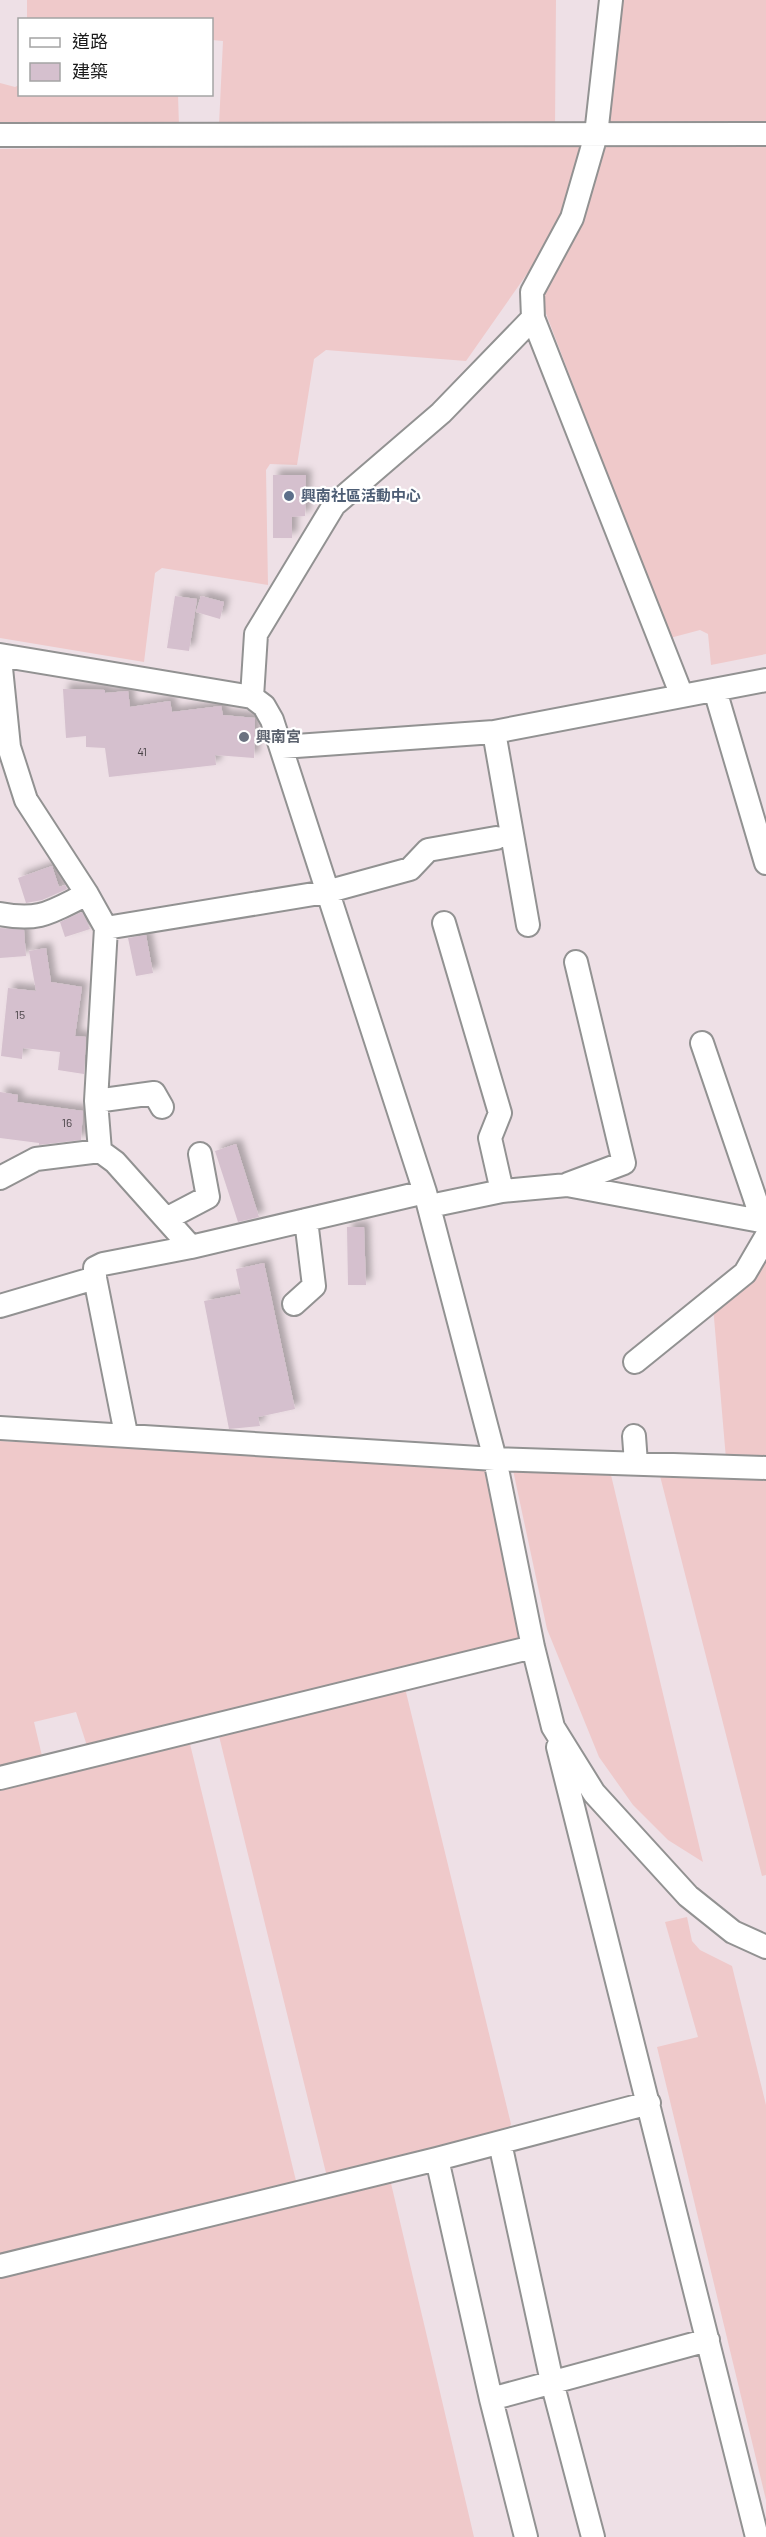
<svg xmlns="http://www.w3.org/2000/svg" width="766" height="2537" viewBox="0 0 766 2537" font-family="Barlow,'Noto Sans TC',sans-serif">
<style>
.farmland{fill:#efc9ca}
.building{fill:#d5c0ce;filter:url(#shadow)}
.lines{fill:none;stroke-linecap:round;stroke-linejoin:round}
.minor-casing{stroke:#929292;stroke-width:26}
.minor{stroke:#fff;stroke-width:22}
.service-dot{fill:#5c6f8a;stroke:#fff;stroke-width:2}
.worship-dot{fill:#6b7280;stroke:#fff;stroke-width:2}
.labels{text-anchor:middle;stroke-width:4.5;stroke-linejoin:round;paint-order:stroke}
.number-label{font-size:12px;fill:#4a4448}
.service-label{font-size:15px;font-weight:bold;fill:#4e5e75;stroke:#fff;text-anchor:start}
.worship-label{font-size:15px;font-weight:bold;fill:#5b616d;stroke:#fff;text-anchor:start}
</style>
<defs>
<filter id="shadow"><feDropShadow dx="5.5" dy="-5.5" stdDeviation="3" flood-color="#0004"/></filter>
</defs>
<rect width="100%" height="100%" fill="#eee0e6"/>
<path class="farmland" d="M27,0H556L555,127L219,125L223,41L212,40V20L27,19Z
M619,0H766V123L606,124Z
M0,83L15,87L19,85L20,94L178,95L179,126L0,125Z
M577,142L582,150L557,231L466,361L326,350L314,359L297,465L270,464L266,470L268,585L162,568L155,573L144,662L0,638V149Z
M766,142V654L711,665L708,634L700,630L670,638L545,311L543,298L603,149L611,143Z
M766,1253V1460L726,1459L713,1306Z
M0,1441L484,1467L523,1640L88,1749L76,1712L34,1722L42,1756L0,1767Z
M513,1470L611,1475L703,1862L668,1840L633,1805L599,1757L547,1629Z
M659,1472L766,1475V1875L762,1876Z
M405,1688L511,2124L508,2132L327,2177L219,1736Z
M190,1744L297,2185L0,2258V1791Z
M687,1917L692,1941L700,1950L732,1966L766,2105V2500L657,2047L698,2037L665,1922Z
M390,2179L474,2537H0V2274Z"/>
<path class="building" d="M273,475H306L305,516L292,517V538H273Z
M175,596L197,599L189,651L167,648Z
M201,596L224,602L220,619L196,612Z
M63,689L105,690V693L128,691L130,707L170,701L172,712L221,706L223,715L255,718L254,758L215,755L216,765L109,777L105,748L86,747V736L66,738Z
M52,866L59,887L65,885L67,889L42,900L26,903L18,878Z
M82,912L90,929L65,937L60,922Z
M0,928L24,930L26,956L0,958Z
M146,935L153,973L136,976L128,938Z
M46,948L51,982L82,987L75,1036L86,1037L84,1074L58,1070L60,1052L23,1048L22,1059L1,1056L8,988L36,991L29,951Z
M0,1092L18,1095L17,1102L83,1111L81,1140L39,1145V1143L0,1138Z
M236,1144L259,1217L238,1222L215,1151Z
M347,1227H364L366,1285H348Z
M264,1263L295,1409L258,1417L260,1426L229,1429L204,1301L241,1294L236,1269Z"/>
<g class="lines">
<g class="minor-casing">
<path id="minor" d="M611,0L596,135L572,218L532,292L533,318L682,696
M0,135L766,134
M0,655L252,697L264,706L272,720L425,1192L495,1459L533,1647L553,1727L594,1793L688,1896L733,1932L766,1947
M0,658L9,747L26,800L87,894L106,928L96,1101L100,1151L115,1162L191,1247L425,1192
M715,690L766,863
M252,697L256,634L334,505L441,413L533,318
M494,732L528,925
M282,747L494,732L766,680
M0,914C41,922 52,911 87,894
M444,923L500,1113L490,1138L502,1191
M106,928L326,892L410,869L428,850L496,838
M702,1043L763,1222L766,1220
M96,1101L154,1093L162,1107
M0,1178L36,1159L100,1151
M568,1184L624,1163L576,962
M430,1206L502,1191L567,1185L766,1222
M166,1219L208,1197L200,1154
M95,1278L126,1434
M294,1304L314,1286L306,1220
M0,1306L95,1278V1268L103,1264L191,1247
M635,1362L745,1273L766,1237
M0,1428L495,1459L766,1468
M634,1436L636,1463
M558,1747L757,2537
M0,1778L533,1647
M500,2143L552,2382L593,2537
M437,2159L491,2399L526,2537
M0,2266L437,2159L649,2103
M491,2399L708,2340"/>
</g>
<use href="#minor" class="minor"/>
</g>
<circle class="service-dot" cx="289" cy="496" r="6"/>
<circle class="worship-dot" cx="244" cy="737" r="6"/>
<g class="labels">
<g class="number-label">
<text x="142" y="756">41</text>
<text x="20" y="1019">15</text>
<text x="67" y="1127">16</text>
</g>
<g class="service-label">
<text x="301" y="501">興南社區活動中心</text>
</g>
<g class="worship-label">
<text x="256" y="742">興南宮</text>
</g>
</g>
<rect x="18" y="18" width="195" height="78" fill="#ffffff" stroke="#a4a4a4" stroke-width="1.5"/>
<rect x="30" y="38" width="30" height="9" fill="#ffffff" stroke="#a4a4a4" stroke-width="1.5"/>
<text x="72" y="48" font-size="18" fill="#1b1b1b">道路</text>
<rect x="30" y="63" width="30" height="18" fill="#d5c0ce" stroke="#a4a4a4" stroke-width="1.5"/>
<text x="72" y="78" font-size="18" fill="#1b1b1b">建築</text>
</svg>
